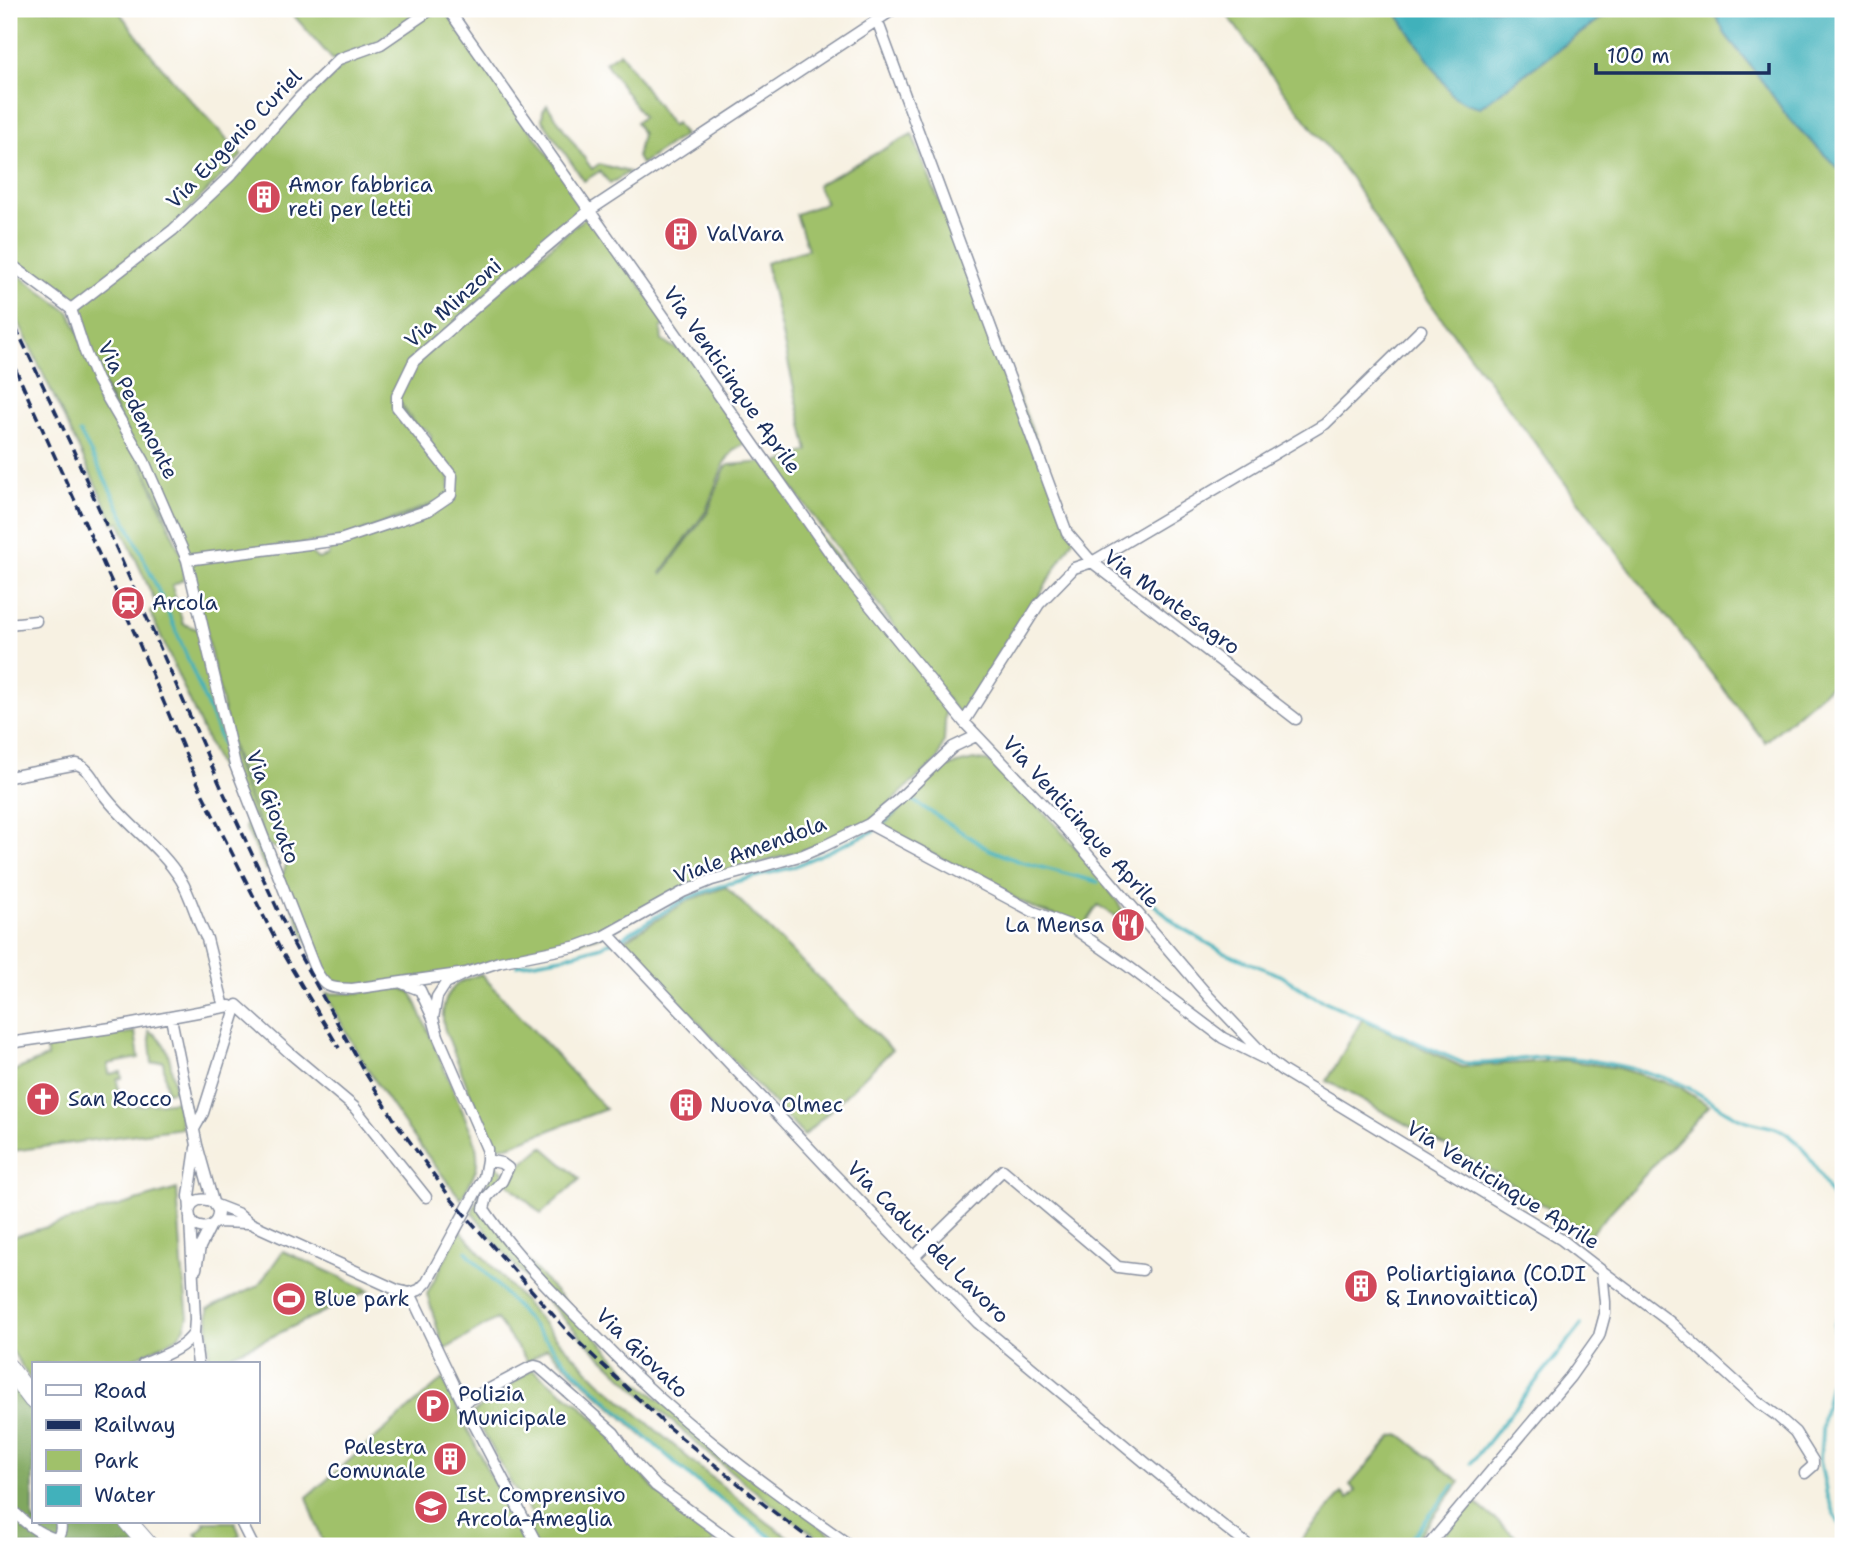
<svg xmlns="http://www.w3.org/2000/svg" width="1852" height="1555" viewBox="0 0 1852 1555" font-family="'Shantell Sans',sans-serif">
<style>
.green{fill:#a0c16a;stroke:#5e7864;stroke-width:2}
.forest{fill:#80a75e;stroke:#4e6b5e;stroke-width:2}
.water{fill:#41b1bb;stroke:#2e708c;stroke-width:2}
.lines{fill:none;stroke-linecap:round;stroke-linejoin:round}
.stream{stroke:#41b1bb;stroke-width:3.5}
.street-casing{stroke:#8990a0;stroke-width:13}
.primary-casing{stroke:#8990a0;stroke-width:20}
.street{stroke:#fff;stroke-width:10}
.primary{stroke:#fff;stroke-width:18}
.rail{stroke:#1b2f5e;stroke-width:3.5;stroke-dasharray:10 5;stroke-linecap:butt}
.labels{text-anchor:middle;stroke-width:5;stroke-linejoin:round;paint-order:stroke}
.street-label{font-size:21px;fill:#1b2f5e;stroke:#fff}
.poi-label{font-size:21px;fill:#1b2f5e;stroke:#fff;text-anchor:start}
</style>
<rect width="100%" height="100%" fill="#fff"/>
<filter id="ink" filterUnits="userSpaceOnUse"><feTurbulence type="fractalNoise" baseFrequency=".0143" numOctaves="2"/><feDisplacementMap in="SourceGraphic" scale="14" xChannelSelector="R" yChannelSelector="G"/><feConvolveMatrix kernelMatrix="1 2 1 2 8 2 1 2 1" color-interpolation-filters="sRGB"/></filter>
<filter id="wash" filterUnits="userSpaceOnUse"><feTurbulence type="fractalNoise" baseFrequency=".00686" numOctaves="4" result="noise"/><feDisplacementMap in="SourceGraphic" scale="28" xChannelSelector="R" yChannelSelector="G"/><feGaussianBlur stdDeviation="1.57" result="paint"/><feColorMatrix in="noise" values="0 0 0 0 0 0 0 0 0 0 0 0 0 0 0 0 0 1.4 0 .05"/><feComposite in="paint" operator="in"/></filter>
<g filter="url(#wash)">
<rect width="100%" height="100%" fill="#f7f1e2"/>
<path class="green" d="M9,9H117L154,58L183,92L242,155L171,228L77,300L58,295L9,257Z
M288,9H423L424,11L380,41L333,60Z
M436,9H445L587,210L413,360L395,395L450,476L449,494L429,508L340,539L189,558L98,379L73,309L174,231L344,64Z
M1223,9H1394L1452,95L1480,107L1606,15L1608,9H1713L1725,34L1764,83L1789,119L1843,173V675L1765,742L1630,570L1413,280L1351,178L1265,67Z
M620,52L672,126L676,123L684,135L641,164L637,157L642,134L636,122L643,117L605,62Z
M547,105L592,169L599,164L629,172L610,184L600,171L584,181L542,120L543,111Z
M912,134L1075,536L964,722L775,464L808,451L766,263L808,249L796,214L826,203L817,185Z
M590,213L668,324L661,328L662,341L690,356L749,441L735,449L724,463L706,511L661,573L662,574L708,512L725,468L729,465L764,462L946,702L944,741L938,759L868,823L824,844L711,878L601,936L465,971L352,988L323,980L281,879L286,865L280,850L267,844L236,765L190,562L303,546L318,559L328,556L331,544L452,496L454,475L430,445L431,435L424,428H415L406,417L398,396L416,362Z
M9,268L69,312L141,462L182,556L184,579L172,586L183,624L200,630L216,698L272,867L266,869L245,827L247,822L236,797L231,794L150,612L158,608L119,522L114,523L9,302Z
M974,760L987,761L998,768L1041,809L1098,872L1122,909L1117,917L1098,905L1083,928L1071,921L1035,909L882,827L944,767Z
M726,887L892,1050L804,1136L623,941L689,900Z
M481,974L606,1109L508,1146L491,1147L449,1040C440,1023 440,1001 455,986C462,979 473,977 481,974Z
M396,986L412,993L474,1138C482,1167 475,1174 461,1199C409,1133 362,1069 326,993C350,995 372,992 396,986Z
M1362,1019L1462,1067L1564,1060L1618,1068L1678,1086L1709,1106L1589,1235L1495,1173L1327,1081Z
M149,1031C172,1042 171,1069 175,1091L167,1092L163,1061L152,1063Z
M135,1032L139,1058L108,1064L109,1074L121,1072L122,1078L117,1079L120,1105H124L125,1107L177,1101L182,1128L13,1151L9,1130V1073L47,1057L46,1046Z
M543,1147L580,1179L541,1214L506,1182L524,1162Z
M496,1165L504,1172L481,1209L636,1381L846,1546H831L784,1514L708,1453L642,1395L595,1351L546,1300L499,1247L472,1212C477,1199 483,1192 489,1180C492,1174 491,1170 496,1165Z
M177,1189L182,1265L188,1317L185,1327L176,1339L122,1364H33V1384L9,1346V1238Z
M460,1230L562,1344L599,1381L700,1468L767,1522L801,1546H783L691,1477L648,1439H646L547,1348L528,1362L496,1319L444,1350L427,1294Z
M283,1251L369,1290L269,1338L209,1364L208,1309L258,1286Z
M532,1369L580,1405L610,1435L655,1490L715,1539L710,1546H324L307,1497L443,1379L522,1540L543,1517L533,1515L512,1485L473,1413Z
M1401,1435L1460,1482L1411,1546H1296L1342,1493L1348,1499L1356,1491L1350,1485L1393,1436Z
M1473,1501L1527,1546H1435Z
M204,1522H235L240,1535L227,1546H207L196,1534L205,1524Z"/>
<path class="forest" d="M9,1379L33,1411V1522H119L140,1546H9Z"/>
<path class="water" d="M1394,9H1608L1606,14L1480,107L1466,103L1452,95Z
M1713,9H1843V173L1789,119L1764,83L1725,34Z"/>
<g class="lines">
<path class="stream" d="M80,433C137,535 183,644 226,753
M880,826L909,798L988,849L1021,862L1098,882
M1141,893L1178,926L1223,952L1282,976L1311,995L1463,1063C1493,1066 1523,1056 1553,1057C1594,1059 1641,1068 1679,1083C1700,1092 1718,1108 1739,1118C1755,1126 1774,1124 1789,1135C1813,1153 1829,1194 1843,1220
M517,965L563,957L602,946L623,937L686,898L723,885L793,867L874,831
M466,1251L566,1362L647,1438L691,1477L783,1546
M1843,1301L1835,1324L1836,1356L1823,1418L1820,1460L1827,1496L1843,1532
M1471,1463L1581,1325
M1405,1546L1454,1485"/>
</g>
</g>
<g filter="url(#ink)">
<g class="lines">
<g class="street-casing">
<path id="street" d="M448,9L846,576L964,722L1065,828L1209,997L1271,1062L1283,1071L1562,1240L1602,1271L1605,1302V1314L1599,1336L1570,1377L1428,1546
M877,20L1067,533L1092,562L1325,424L1421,330
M9,263L71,309L85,352L97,380L144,461L187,560L235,765L315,969C326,989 330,988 352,989L466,973
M71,309L173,230L231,175L299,98L339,59L381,44L432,9
M187,560L340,540L429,510L451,495L452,476L397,407V396L414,361L501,285L590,210L894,9
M9,624L36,621
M964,722L1039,604L1074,568L1092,562L1296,719
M9,777L77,764C89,768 94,781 101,791C124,824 160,845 181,880C192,898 196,920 207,939L224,1007
M869,824L1034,912L1069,925L1129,967L1223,1038L1265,1059
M608,934L827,1167L978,1323L1195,1504L1249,1546
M402,983L420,990L433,1018
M237,1005L291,1054L354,1107L426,1197
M171,1018L197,1145L213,1202L218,1210C219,1225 206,1232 193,1224C183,1207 196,1194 213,1202
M9,1043L111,1028L230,1006
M194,1129L203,1113L237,1005
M487,1160L501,1163L508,1168L502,1181L487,1197L484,1209C513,1252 549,1289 585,1325C603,1343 620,1361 638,1378C704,1441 777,1494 851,1546
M216,1205L239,1214L250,1223L397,1290L410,1293
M190,1210L189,1196L196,1148
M190,1219L195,1319L194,1333L198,1364
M216,1222L248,1223
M914,1257L1003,1170L1118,1267L1142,1270
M196,1269L200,1247L210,1227
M1602,1271L1670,1322L1758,1402L1776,1415L1795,1432L1813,1461V1466L1805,1473
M410,1293L419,1290L427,1282L484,1177L487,1160V1149L438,1036L433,1018L437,997L446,983L466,973L499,962L578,946L602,937L683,892L712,880L803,855L824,846L869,824L899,799L953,747L976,736
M410,1293L463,1403L529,1368L535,1366L539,1367L614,1433L633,1461L656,1486L738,1546
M143,1364C161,1356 183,1350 194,1333
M463,1403L538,1546
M9,1507C23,1521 36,1533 56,1539C61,1534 62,1529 60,1522
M241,1522L253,1546"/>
</g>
<g class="primary-casing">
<path id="primary" d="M9,1368L33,1400
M128,1522L149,1546"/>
</g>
<use href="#street" class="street"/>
<use href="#primary" class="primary"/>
<path class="rail" d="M9,313L71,445L221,787L294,945L363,1069L395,1121L452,1200L570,1334L668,1427L766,1506L819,1546
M9,355L135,634L202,793L280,949L339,1048"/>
</g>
</g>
<defs>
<g id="building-disc" transform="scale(1.75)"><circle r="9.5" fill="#d1495b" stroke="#fff"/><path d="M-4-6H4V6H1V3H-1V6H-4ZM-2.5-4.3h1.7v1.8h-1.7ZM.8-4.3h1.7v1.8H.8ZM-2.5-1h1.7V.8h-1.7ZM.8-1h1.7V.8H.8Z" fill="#fff"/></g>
<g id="station-disc" transform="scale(1.75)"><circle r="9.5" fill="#d1495b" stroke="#fff"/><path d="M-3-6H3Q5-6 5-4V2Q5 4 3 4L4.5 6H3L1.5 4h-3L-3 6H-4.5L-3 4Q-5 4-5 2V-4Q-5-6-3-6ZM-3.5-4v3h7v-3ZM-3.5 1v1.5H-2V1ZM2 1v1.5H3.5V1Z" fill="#fff"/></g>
<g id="restaurant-disc" transform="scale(1.75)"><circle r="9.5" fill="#d1495b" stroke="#fff"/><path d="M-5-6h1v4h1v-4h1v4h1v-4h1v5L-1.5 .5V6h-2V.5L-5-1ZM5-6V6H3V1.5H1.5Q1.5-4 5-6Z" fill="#fff"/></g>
<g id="church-disc" transform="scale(1.75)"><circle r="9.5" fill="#d1495b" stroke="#fff"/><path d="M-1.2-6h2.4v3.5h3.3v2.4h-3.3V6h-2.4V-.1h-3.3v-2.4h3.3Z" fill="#fff"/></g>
<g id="stadium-disc" transform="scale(1.75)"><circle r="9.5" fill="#d1495b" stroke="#fff"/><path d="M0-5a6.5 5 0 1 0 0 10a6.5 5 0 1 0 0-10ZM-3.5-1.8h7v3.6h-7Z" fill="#fff"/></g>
<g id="parking-disc" transform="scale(1.75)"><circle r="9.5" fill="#d1495b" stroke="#fff"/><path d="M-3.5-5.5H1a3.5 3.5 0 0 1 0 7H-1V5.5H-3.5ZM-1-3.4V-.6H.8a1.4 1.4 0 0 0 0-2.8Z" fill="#fff"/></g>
<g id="school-disc" transform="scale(1.75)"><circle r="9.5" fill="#d1495b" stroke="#fff"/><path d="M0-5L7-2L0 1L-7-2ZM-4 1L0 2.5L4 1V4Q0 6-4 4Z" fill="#fff"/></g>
</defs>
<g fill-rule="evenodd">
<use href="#building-disc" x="264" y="197"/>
<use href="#building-disc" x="681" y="234"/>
<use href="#station-disc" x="128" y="603"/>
<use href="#restaurant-disc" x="1128" y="925"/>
<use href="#church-disc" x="43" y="1099"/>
<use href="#building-disc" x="686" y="1105"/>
<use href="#building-disc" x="1361" y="1286"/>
<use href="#stadium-disc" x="289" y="1299"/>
<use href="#parking-disc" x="433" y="1406"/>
<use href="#building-disc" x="450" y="1459"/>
<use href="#school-disc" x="431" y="1507"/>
</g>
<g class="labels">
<g class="street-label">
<text transform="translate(234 139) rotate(-46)" y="7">Via Eugenio Curiel</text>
<text transform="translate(453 303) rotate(-42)" y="7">Via Minzoni</text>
<text transform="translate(732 380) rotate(55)" y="7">Via Venticinque Aprile</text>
<text transform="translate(138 410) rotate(63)" y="7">Via Pedemonte</text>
<text transform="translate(1172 602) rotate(36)" y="7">Via Montesagro</text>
<text transform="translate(273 807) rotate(70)" y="7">Via Giovato</text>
<text transform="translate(1081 822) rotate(48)" y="7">Via Venticinque Aprile</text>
<text transform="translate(750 850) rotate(-20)" y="7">Viale Amendola</text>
<text transform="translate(1503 1185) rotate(32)" y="7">Via Venticinque Aprile</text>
<text transform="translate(928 1242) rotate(45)" y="7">Via Caduti del Lavoro</text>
<text transform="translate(642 1353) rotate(44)" y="7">Via Giovato</text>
</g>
<g class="poi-label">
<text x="288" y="192">Amor fabbrica<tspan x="288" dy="24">reti per letti</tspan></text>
<text x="706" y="241">ValVara</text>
<text x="152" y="610">Arcola</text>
<text x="1104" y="932" text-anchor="end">La Mensa</text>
<text x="68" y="1106">San Rocco</text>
<text x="710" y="1112">Nuova Olmec</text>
<text x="1386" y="1281">Poliartigiana (CO.DI<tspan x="1386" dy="24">&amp; Innovaittica)</tspan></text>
<text x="314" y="1306">Blue park</text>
<text x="458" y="1401">Polizia<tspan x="458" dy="24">Municipale</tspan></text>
<text x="426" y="1454" text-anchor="end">Palestra<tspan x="426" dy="24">Comunale</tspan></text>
<text x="456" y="1502">Ist. Comprensivo<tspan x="456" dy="24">Arcola-Ameglia</tspan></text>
</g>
</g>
<rect width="1852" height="1555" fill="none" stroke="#fff" stroke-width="35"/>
<rect x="32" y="1362" width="228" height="161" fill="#ffffff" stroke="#a4acbf" stroke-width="2"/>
<rect x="46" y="1385" width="35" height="10" fill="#ffffff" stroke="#a4acbf" stroke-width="2"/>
<text x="94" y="1398" font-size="21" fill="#1b2f5e">Road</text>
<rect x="46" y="1420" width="35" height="10" fill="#1b2f5e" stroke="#a4acbf" stroke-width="2"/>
<text x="94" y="1432" font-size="21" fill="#1b2f5e">Railway</text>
<rect x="46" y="1450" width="35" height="21" fill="#a0c16a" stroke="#a4acbf" stroke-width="2"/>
<text x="94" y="1468" font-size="21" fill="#1b2f5e">Park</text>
<rect x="46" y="1485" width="35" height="21" fill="#41b1bb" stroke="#a4acbf" stroke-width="2"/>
<text x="94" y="1502" font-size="21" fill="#1b2f5e">Water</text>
<path d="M1596 63v10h173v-10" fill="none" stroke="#1b2f5e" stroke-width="3.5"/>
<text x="1607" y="63" font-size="21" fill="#1b2f5e" stroke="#ffffff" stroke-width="5" paint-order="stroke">100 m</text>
</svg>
